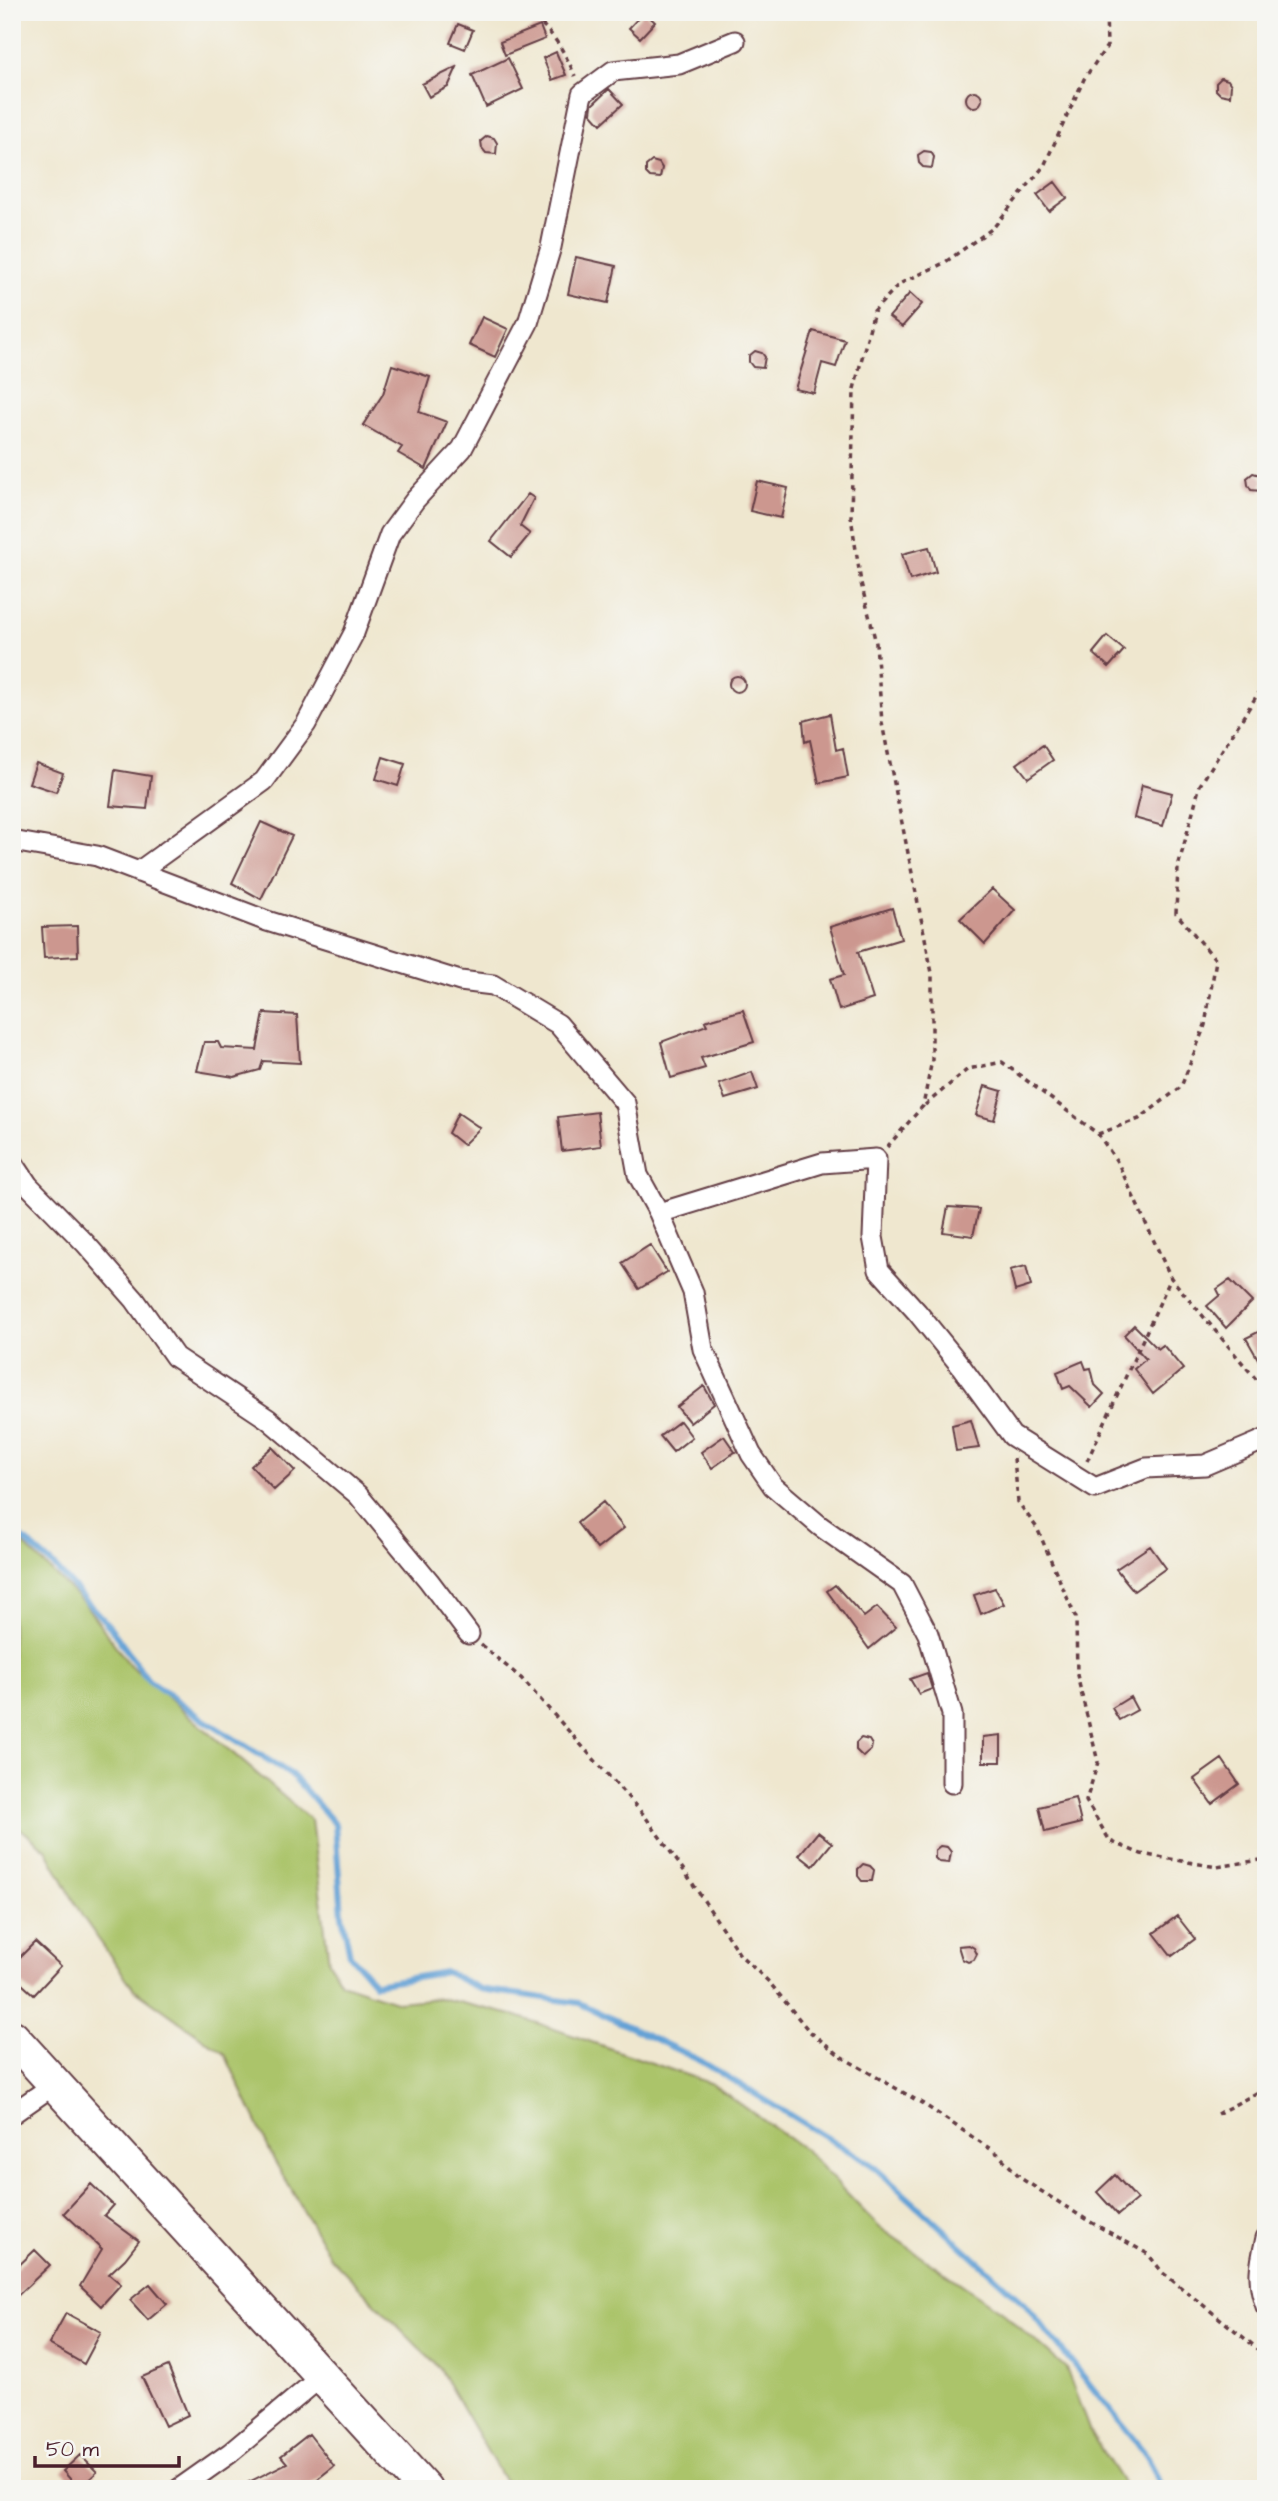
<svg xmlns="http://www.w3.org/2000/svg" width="1278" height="2501" viewBox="0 0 1278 2501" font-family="'Architects Daughter',sans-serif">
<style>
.green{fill:#abc46a;stroke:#7a724a;stroke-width:2}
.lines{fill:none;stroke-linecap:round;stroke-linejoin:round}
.stream{stroke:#63a1d5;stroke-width:6}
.building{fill:#cc978f}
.minor-casing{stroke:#633d44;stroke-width:23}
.trunk-casing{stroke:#633d44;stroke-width:37}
.path{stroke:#633d44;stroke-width:3.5;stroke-dasharray:5 5;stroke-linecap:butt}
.minor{stroke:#fff;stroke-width:19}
.trunk{stroke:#fff;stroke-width:33}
</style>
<rect width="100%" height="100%" fill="#f6f6f2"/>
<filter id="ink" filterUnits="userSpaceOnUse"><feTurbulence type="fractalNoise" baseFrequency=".0143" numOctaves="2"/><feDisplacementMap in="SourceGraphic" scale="14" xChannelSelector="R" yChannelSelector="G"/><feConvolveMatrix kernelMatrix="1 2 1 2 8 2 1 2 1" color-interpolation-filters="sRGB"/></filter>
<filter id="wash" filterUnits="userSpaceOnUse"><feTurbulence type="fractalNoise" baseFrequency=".00686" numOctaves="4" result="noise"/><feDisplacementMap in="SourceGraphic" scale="28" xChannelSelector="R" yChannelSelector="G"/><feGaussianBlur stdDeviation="1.57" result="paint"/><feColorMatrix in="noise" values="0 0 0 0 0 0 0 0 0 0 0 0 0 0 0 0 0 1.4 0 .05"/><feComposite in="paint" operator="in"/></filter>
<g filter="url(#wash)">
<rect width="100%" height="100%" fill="#efe7cf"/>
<path class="green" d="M12,1533L85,1604L129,1664L311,1820L329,1962L341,1983L398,2002L440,1998L517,2016L712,2084L804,2149L879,2227L1002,2312L1066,2368L1090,2432L1127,2489H509L440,2369L330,2257L274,2160L225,2054L134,1989L82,1916L46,1849L12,1822Z"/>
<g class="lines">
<path class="stream" d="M12,1529L54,1566L110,1627L148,1680L204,1720L292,1775L335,1824L342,1915L350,1955L375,1984L446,1972L480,1989L579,2003L701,2061L872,2165L1025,2304L1148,2457L1162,2489"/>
</g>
<g id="blocks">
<path class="building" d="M644,12L655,22L640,38L629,28Z
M458,24L473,30L465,49L450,43Z
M540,26L545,39L505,55L500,42Z
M556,52L566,75L552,80L543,58Z
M508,58L523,89L486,107L472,75Z
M457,67L448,87L429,97L422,84Z
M1221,78L1228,80L1231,85L1230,96L1220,94L1216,90V83Z
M609,89L623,104L601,124L591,113L592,105Z
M966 99a8 8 0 1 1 16 0a8 8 0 1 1-16 0Z
M487,136L494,138L497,143L496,154L486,153L482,148L481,141Z
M924,151L931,152L934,157L932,168L923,167L919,163L918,155Z
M652,161L659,163L662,168L660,178L650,177L646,173V166Z
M1055,182L1067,198L1049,211L1037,195Z
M576,257L616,266L608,303L568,294Z
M910,293L922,304L902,327L889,317Z
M482,317L508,329L495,357L469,345Z
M813,331L845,340L836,367L822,363L814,393L795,389Z
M755,351L762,353L765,357L763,368L753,367L749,362V356Z
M392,365L430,377L419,412L447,422L426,469L398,453L402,447L363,425L383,394Z
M1253,473L1260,475L1263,480L1261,491L1251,490L1248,485L1247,478Z
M757,481L788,488L781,518L750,511Z
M528,494L534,498L520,526L530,534L511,557L491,541Z
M929,547L936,572L910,580L902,554Z
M1107,636L1124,650L1109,667L1093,653Z
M729 684a8 8 0 1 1 16 0a8 8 0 1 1-16 0Z
M830,714L836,750L843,748L848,777L819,783L810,740L805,742L803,721Z
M1043,745L1053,760L1028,778L1017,764Z
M383,757L405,764L398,786L376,779Z
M36,763L63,773L56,792L29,783Z
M115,770L151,776L147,809L110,806Z
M1142,785L1172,793L1163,826L1134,818Z
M261,822L292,836L261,899L232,883Z
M992,889L1015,910L985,944L960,919Z
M892,908L901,939L858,952L873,999L839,1010L830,979L844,975L830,927Z
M77,926L78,956L44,958L42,927Z
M743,1010L754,1042L701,1058L705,1068L671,1078L661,1042L707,1025L705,1021Z
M264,1013L297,1015L300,1063L263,1061L260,1070L234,1077L197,1071L204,1042H218L221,1048L257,1050Z
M752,1072L758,1089L725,1099L719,1084Z
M985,1086L1002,1091L994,1120L976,1115Z
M597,1112L601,1146L562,1151L558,1117Z
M458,1113L480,1128L463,1145L448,1133Z
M948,1207L979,1209L973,1236L943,1232Z
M650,1245L667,1272L639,1289L622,1263Z
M1026,1266L1031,1286L1015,1291L1010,1270Z
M1230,1280L1252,1302L1226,1328L1207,1306L1220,1295L1217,1289Z
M1134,1325L1158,1349L1163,1345L1183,1369L1153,1394L1134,1369L1146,1359L1124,1335Z
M1266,1328V1373L1246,1338Z
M1083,1361L1086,1369L1091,1368L1095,1385L1104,1394L1092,1407L1070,1386L1063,1389L1057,1372Z
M704,1386L714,1404L690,1423L677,1407Z
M971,1420L979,1448L956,1451L952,1425Z
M680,1421L692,1437L673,1452L660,1436Z
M724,1436L735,1452L712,1468L701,1452Z
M272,1447L295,1471L274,1490L251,1466Z
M603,1502L624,1528L597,1549L577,1523Z
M1150,1546L1166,1568L1134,1591L1116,1569Z
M835,1585L864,1617L877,1607L896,1627L869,1649L827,1591Z
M995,1588L1004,1604L981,1614L974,1595Z
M927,1673L932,1689L919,1694L910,1679Z
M1130,1697L1137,1710L1119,1720L1112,1708Z
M1001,1735V1762H983V1737Z
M861,1738L869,1740L872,1745L871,1750L863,1757L856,1750V1743Z
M1222,1759L1239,1784L1212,1804L1194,1779Z
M1075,1798L1081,1823L1045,1832L1039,1807Z
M818,1832L832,1843L813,1866L799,1855Z
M940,1846L947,1847L951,1852L949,1863L939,1862L935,1858V1850Z
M863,1864L870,1866L874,1870L872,1881H862L858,1876V1869Z
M1177,1916L1195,1939L1172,1956L1154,1933Z
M35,1942L61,1966L34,1995L12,1975V1965Z
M969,1945L974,1948L977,1954L974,1960L968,1962L962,1959L958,1946Z
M1115,2175L1137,2199L1118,2215L1097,2192Z
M91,2184L113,2205L104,2215L139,2241L125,2259L109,2274L121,2284L101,2306L80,2286L102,2249L64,2213Z
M35,2250L50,2265L12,2301V2272Z
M150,2284L167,2304L148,2320L130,2300Z
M66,2313L101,2332L84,2364L49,2344Z
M168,2366L188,2415L165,2426L142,2377Z
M309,2434L334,2466L305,2489H235L287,2463L281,2456Z
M80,2455L97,2472L79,2489L63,2471Z"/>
</g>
</g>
<g filter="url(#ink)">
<use href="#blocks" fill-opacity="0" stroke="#633d44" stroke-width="2"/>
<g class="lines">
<g class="minor-casing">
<path id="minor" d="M12,841L97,856L267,921L460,981L493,985L558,1024L625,1103L638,1175L659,1213L693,1292L703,1349L751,1454L773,1486L820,1526L902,1584L928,1634L952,1714V1783
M138,872L264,781L306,724L354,633L390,534L415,500L462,449L528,323L551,247L582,94L613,71L679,64L735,41
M12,1161L28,1185L85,1243L135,1300L175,1357L268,1419L358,1495L429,1581L469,1634
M659,1213L822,1163L876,1159L873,1237L879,1270L917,1312L960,1365L1012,1436L1095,1488L1146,1468L1205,1465L1266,1439
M12,2114L55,2084
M1266,2238C1260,2264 1256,2280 1266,2306
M179,2489L230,2453L322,2376"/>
</g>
<g class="trunk-casing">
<path id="trunk" d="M12,2037L425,2489"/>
</g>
<path class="path" d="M526,12C550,27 564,50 575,76
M925,1105L968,1069L1002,1062L1098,1134L1118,1163L1171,1278L1266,1391
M1098,1134L1139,1119L1181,1087L1205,1025L1216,960L1176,913L1178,867L1200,785L1266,681
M887,1147L923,1106L932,1060V973L882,723L876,643L861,583L851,517L854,389L874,311L899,284L944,263L993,228L1044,166L1084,79L1107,46L1106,12
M1014,1458L1018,1502L1037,1528L1076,1618L1077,1675L1098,1762L1086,1801L1110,1841L1141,1854L1217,1867L1266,1859
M1087,1461L1171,1278
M481,1645L521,1678L644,1815L685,1872L740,1955L769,1982L809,2031L842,2057L925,2105L998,2154L1022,2179L1087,2220L1148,2254L1163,2273L1258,2349L1266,2359
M1217,2114L1266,2088"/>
<use href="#minor" class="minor"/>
<use href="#trunk" class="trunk"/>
</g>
</g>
<rect width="1278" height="2501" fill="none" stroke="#f6f6f2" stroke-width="42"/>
<path d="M35 2456v10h144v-10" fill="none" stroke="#4a1f2b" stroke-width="3.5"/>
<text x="46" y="2456" font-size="21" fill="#4a1f2b" stroke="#f6f6f2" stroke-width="5" paint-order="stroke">50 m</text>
</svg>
